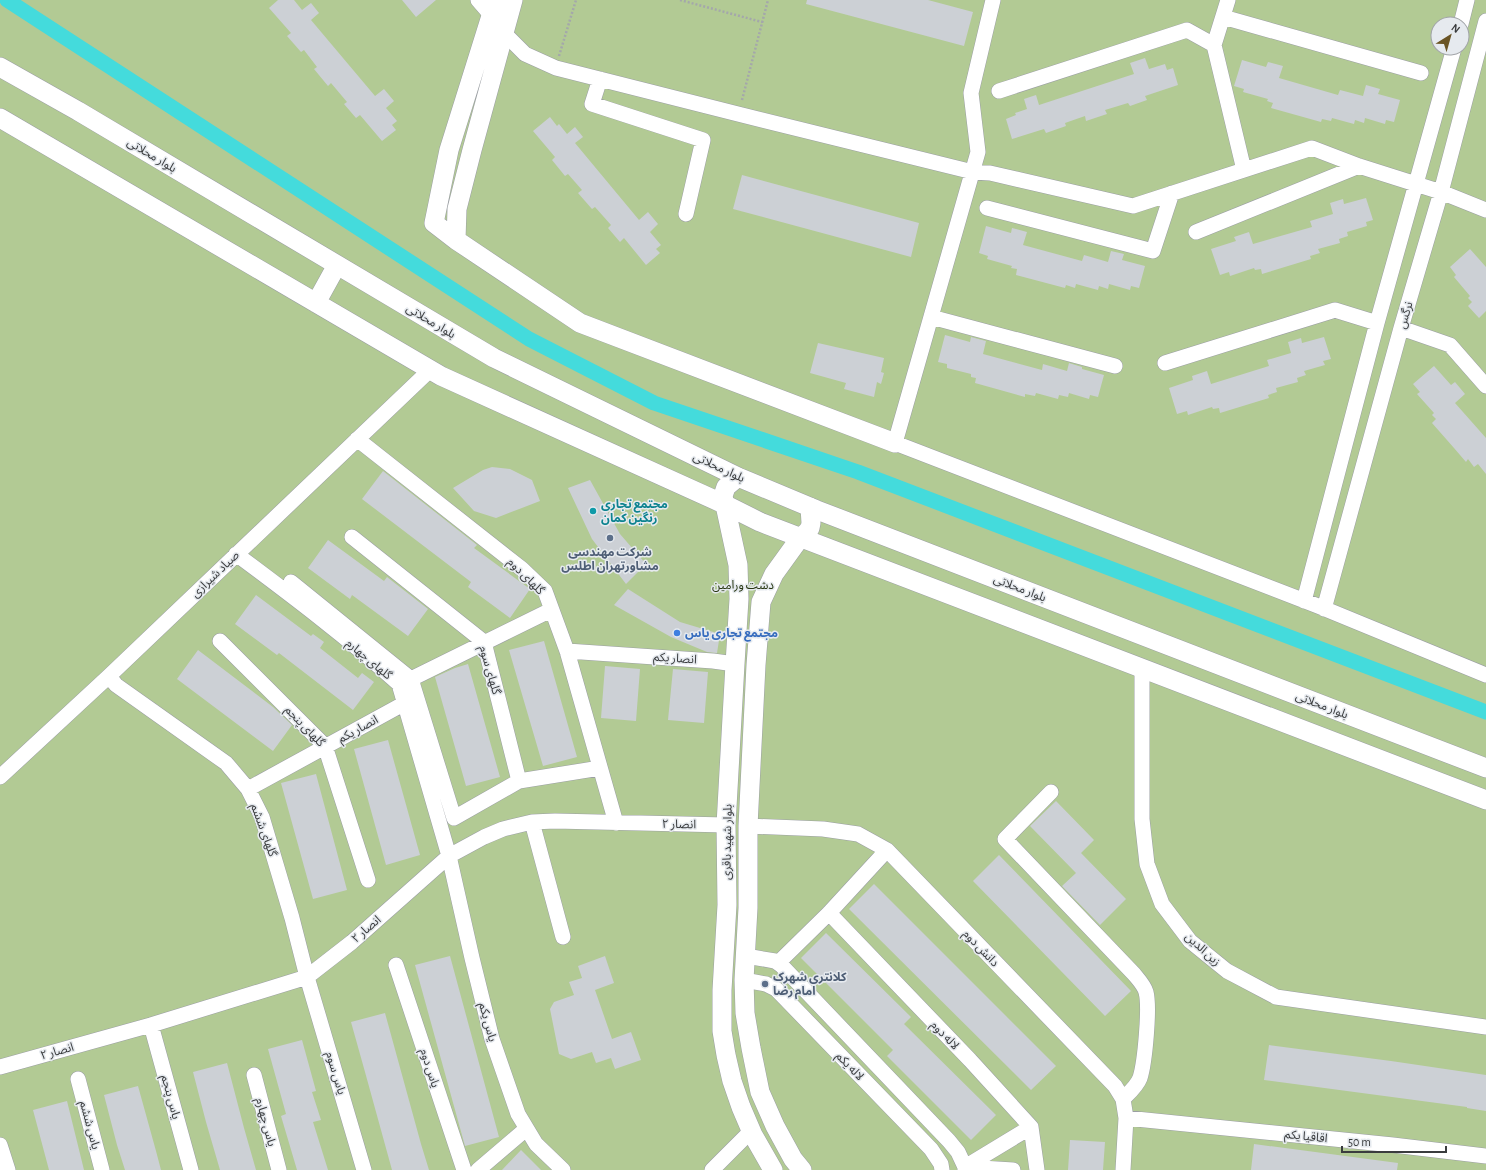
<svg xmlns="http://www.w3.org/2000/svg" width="1486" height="1170" viewBox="0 0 1486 1170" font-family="'Alegreya Sans','Noto Sans Arabic',sans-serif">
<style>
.green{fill:#b2ca94;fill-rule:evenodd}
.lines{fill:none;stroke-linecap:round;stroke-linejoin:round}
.canal{stroke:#44dbdc;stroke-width:15}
.building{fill:#ccd0d5}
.minor-casing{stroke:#9b9fa3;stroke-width:16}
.tertiary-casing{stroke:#9b9fa3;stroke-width:20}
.path{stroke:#a4a7ab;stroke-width:2.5;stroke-dasharray:2 2;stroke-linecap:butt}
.minor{stroke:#fff;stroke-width:15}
.tertiary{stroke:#fff;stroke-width:19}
.culture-dot{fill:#0f9aa8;stroke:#e6eaef;stroke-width:1.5}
.service-dot{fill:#5c6f8a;stroke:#e6eaef;stroke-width:1.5}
.shop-dot{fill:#3f7fe0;stroke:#e6eaef;stroke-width:1.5}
.labels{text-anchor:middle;stroke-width:3;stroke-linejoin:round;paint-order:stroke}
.street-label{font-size:12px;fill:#3a3c3e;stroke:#e6eaef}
.culture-label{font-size:12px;font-weight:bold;fill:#0d838f;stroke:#e6eaef;text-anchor:start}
.service-label{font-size:12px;font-weight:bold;fill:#4e5e75;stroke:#e6eaef}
.park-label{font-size:12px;fill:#273611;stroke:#e6eaef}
.shop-label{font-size:12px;font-weight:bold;fill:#366cbe;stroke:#e6eaef;text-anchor:start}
</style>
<rect width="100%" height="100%" fill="#e6eaef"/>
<path class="green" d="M0,0H1486V1170H0ZM1438,24H1462V48H1438Z"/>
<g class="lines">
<path class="canal" d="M7,0L529,339L654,403L858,472L1486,712"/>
</g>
<path class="building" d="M278,0H294L302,10L311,3L319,13L311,20L375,96L384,89L394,101L386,108L397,121L392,125L396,130L382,141L360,115L356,118L344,104L347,102L331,83L328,86L314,69L317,67L304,50L301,52L287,36L291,33L269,8Z
M402,0H436L416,17Z
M807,0H928L973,12L964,46L806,4Z
M1145,58L1149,69L1165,64L1167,70L1173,68L1178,85L1145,96L1147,100L1130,106L1128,103L1105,110L1107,114L1086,121L1085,116L1065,123L1066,126L1046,133L1044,129L1012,139L1006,119L1016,115L1015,113L1027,109L1024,99L1036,95L1039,105L1134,74L1130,63Z
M1242,60L1266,67L1268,62L1283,66L1279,78L1338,95L1340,90L1363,96L1366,85L1380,89L1378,94L1400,100L1394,122L1386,120L1385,124L1365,118L1364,123L1355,120L1354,124L1332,118L1331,121L1322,119L1321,122L1271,108L1273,103L1267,101L1268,99L1243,92L1244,89L1234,86Z
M550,117L557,126L559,124L567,134L575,127L583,137L575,143L639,220L648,212L658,224L650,232L661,245L656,249L660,253L646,265L624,238L620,242L608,228L611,225L595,207L592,209L578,193L582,190L568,174L565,176L552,160L555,157L533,131Z
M742,175L919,223L911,257L733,209Z
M1366,198L1373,220L1366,222L1367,226L1347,232L1348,236L1339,239L1340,243L1318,249L1320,253L1310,256L1311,259L1262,274L1261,269L1255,270L1254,268L1230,276L1229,272L1220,275L1211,249L1236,241L1234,237L1249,232L1253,244L1312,227L1310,221L1333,214L1330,203L1343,199L1344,204Z
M986,226L1011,233L1012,228L1027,232L1023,245L1082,261L1084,255L1108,262L1111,251L1124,254L1122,260L1145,266L1139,288L1131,286L1130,290L1109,284L1108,289L1099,286L1098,290L1076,284L1075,288L1066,285L1065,288L1016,275L1017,269L1011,268L1012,266L987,259L988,256L979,253Z
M1470,249L1486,267V311L1479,318L1468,306L1472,302L1468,298L1470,296L1454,277L1456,275L1450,267Z
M945,335L970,342L971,337L986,341L983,354L1042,370L1043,364L1067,371L1069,363L1082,367V369L1104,375L1098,397L1090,395L1089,399L1069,393L1068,397L1059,395L1058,399L1036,393L1035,396L1025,394V397L975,383L976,378L971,377V374L947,368V364L938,362Z
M1324,337L1331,359L1323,361L1325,365L1304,371L1306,375L1297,378L1298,382L1276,388L1277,392L1268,395L1269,398L1220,413L1219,408L1213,409L1212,407L1188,415L1187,411L1177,414L1169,388L1193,380L1192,376L1207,371L1211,384L1269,366L1267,360L1291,353L1288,342L1301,338L1302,343Z
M818,343L884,358L881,372L884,373L881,384L877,382L874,397L844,389L846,383L810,373Z
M1434,366L1451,385L1455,382L1465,394L1455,403L1486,438V474L1478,464L1474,467L1468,459L1466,462L1454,448L1432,423L1436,419L1432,415L1434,413L1417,394L1420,392L1413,384Z
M492,467L510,469L532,480L540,501L496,518L474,511L453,488L483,470Z
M383,471L477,545L474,548L530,589L510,618L468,587L471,582L362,499Z
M590,480L620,534L646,564L626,584L592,539L568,488Z
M328,540L384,581L387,577L428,609L408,636L352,595L350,599L308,568Z
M628,589L680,622L720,634L717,653L707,652L671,637L614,605Z
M256,595L311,636L313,634L324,642L320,648L358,678L362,673L374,682L353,710L279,653L277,655L235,624Z
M544,641L577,757L543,766L509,650Z
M198,650L273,707L292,725L273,751L177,679Z
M468,664L500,777L466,786L435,677L455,668Z
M605,666L640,669L636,721L601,718Z
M673,669L708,672L704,723L668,720Z
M388,740L420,855L386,865L354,749Z
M316,774L347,890L313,899L281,783Z
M1056,801L1094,840L1081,853L1126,899L1100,925L1062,886L1076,873L1030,826Z
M999,855L1131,991L1105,1016L973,881Z
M874,884L1056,1066L1031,1090L849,909Z
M826,933L911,1017L904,1024L996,1115L971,1140L887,1056L893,1050L801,958Z
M450,956L499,1137L465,1146L415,965Z
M605,956L614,983L595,990L612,1039L631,1032L641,1060L615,1069L611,1058L596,1063L592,1052L571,1059L559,1054L550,1009L554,1002L574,995L569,982L582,978L578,966Z
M385,1013L421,1144L429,1170H392L365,1072L351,1022Z
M302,1040L316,1091L312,1092L321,1120L313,1122L328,1170H297L281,1116L286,1114L268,1049Z
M1269,1045L1391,1061L1486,1075V1111L1467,1108V1107L1264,1080Z
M227,1063L244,1128L256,1170H220L206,1122L193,1072Z
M138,1086L156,1151L161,1170H125L117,1145L104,1095Z
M67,1101L84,1170H49L33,1110Z
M1070,1140L1105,1142L1103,1170H1068Z
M1254,1144L1398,1163L1397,1170H1251Z
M521,1150L541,1170H502Z"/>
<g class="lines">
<g class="minor-casing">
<path id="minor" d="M478,0L491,15
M993,0L971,93L978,152L895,443L1318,606L1486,675
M1228,0L1214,45L1244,170
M1223,17L1421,73
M1461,24L1467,0
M504,33L525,54L556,68L738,114L973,172L990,173L1133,206L1312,148L1359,166L1441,192L1486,210
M600,79L592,104L703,140L686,214
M999,91L1187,30L1214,45
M987,208L1153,251L1172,193
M1196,232L1359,166
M931,317L1115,366
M1401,328L1450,345L1486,386
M1165,363L1335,310L1377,323
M357,439L522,569L545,591L567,651L616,823
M352,537L484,642L519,781L600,768
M236,554C291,595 348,638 399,684L449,856L472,958L492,1039L518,1114L536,1144L563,1170
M291,582L411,679L454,818L519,781
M1304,601L1377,323L1454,48
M1324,609L1401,328L1441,192L1486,21
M220,641L325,746L368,880
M567,651L713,661L735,664
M1142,668V819L1147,864L1162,904L1190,941L1227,971L1276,997L1486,1027
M109,676L116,685L226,763L248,789L262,817L292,918L307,977L364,1170
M411,679L551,610
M0,777L109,676L430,370
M248,789L405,703
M1051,792L1005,839L1134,974C1138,979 1144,985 1146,992C1150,1007 1145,1062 1140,1078C1137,1086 1129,1093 1123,1099
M532,822L563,937
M748,826L823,829L858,834L887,850L1115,1086L1123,1099L1126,1118L1123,1170
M829,913L970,1060L1031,1127L1037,1170
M746,956L775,961L782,966L949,1141L958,1152L965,1167V1170
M778,963L829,913L887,850
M396,965L464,1170
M744,980L766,984L776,989L931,1149L941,1164L942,1170
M151,1025L191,1170
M0,1067L151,1025L307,977L352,942L449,856L484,837L503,829L532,822L555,821L726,825
M254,1075L279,1170
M78,1079L102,1170
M1126,1118L1393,1145L1486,1156
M0,1145L8,1170
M965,1167L1031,1127
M965,1167L1013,1170
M478,1170L526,1129
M712,1170L751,1131"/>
</g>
<g class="tertiary-casing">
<path id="tertiary" d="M496,0L449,150L434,223L456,240L580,323L895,443
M0,67L78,111L494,358L738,477L817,510L1486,768
M0,118L441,376L726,505L760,522L1486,800
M456,240L457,209L472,150L513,0
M316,303L337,265
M738,477L726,487L723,496L738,565L739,599L735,664L726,825L727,905L722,990V1031L726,1055L732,1081L741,1107L753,1135L773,1170
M802,1170L793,1159L775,1126L760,1092L751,1048L745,1013L744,980L748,908V826L756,665L761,602L774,574L800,538L807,532L810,528L811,523L810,507"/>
</g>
<path class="path" d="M680,0L762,22
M559,56L576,0
M742,100L768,0"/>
<use href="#minor" class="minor"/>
<use href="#tertiary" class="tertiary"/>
</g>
<circle class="culture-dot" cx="593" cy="511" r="4"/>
<g class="service-dot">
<circle cx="610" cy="538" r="4"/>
<circle cx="765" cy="984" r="4"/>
</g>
<circle class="shop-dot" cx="677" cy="633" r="4"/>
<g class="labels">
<g class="street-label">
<text transform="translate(152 155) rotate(31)" y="4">بلوار محلاتی</text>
<text transform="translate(1405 315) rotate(-74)" y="4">نرگس</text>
<text transform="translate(431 321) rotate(31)" y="4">بلوار محلاتی</text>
<text transform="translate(719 467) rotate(25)" y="4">بلوار محلاتی</text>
<text transform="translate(215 574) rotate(-44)" y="4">صیاد شیرازی</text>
<text transform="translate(526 576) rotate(45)" y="4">گلهای دوم</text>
<text transform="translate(1020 588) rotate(21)" y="4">بلوار محلاتی</text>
<text transform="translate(675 658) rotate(4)" y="4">انصار یکم</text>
<text transform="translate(369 659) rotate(40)" y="4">گلهای چهارم</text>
<text transform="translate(490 670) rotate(74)" y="4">گلهای سوم</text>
<text transform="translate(1322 705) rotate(21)" y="4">بلوار محلاتی</text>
<text transform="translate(305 726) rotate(46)" y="4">گلهای پنجم</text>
<text transform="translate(358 729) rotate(-29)" y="4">انصار یکم</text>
<text transform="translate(679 824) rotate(1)" y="4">انصار ۲</text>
<text transform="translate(264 830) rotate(70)" y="4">گلهای ششم</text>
<text transform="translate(727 842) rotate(-89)" y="4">بلوار شهید باقری</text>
<text transform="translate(366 929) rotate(-41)" y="4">انصار ۲</text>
<text transform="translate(981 948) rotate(46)" y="4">دانش دوم</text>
<text transform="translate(1203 949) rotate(42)" y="4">زین الدین</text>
<text transform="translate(488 1022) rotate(75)" y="4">یاس یکم</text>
<text transform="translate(945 1035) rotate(46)" y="4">لاله دوم</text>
<text transform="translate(57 1051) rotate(-16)" y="4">انصار ۲</text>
<text transform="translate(850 1066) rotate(46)" y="4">لاله یکم</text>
<text transform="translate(430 1068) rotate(72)" y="4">یاس دوم</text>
<text transform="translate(336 1073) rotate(73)" y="4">یاس سوم</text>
<text transform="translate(171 1097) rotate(75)" y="4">یاس پنجم</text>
<text transform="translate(266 1122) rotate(75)" y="4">یاس چهارم</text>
<text transform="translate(90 1125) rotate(75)" y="4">یاس ششم</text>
<text transform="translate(1306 1136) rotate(6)" y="4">اقاقیا یکم</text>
</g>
<g class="culture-label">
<text x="601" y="508">مجتمع تجاری<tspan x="601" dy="14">رنگین کمان</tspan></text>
</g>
<g class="service-label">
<text x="610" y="556">شرکت مهندسی<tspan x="610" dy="14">مشاورتهران اطلس</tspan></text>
<text x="773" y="981" text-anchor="start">کلانتری شهرک<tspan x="773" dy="14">امام رضا</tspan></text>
</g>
<g class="park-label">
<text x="743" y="589">دشت ورامین</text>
</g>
<g class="shop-label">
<text x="685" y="637">مجتمع تجاری یاس</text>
</g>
</g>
<g transform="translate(1450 36) rotate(37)"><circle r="19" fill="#e6eaef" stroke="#a1a4a8"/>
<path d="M0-3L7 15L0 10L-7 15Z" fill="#6a5424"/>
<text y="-6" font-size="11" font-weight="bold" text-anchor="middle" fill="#3a3c3e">N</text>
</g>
<path d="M1342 1146v6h104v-6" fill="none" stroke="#3a3c3e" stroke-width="2"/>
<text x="1348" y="1146" font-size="12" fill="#3a3c3e" stroke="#e6eaef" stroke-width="3" paint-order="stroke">50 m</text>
</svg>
